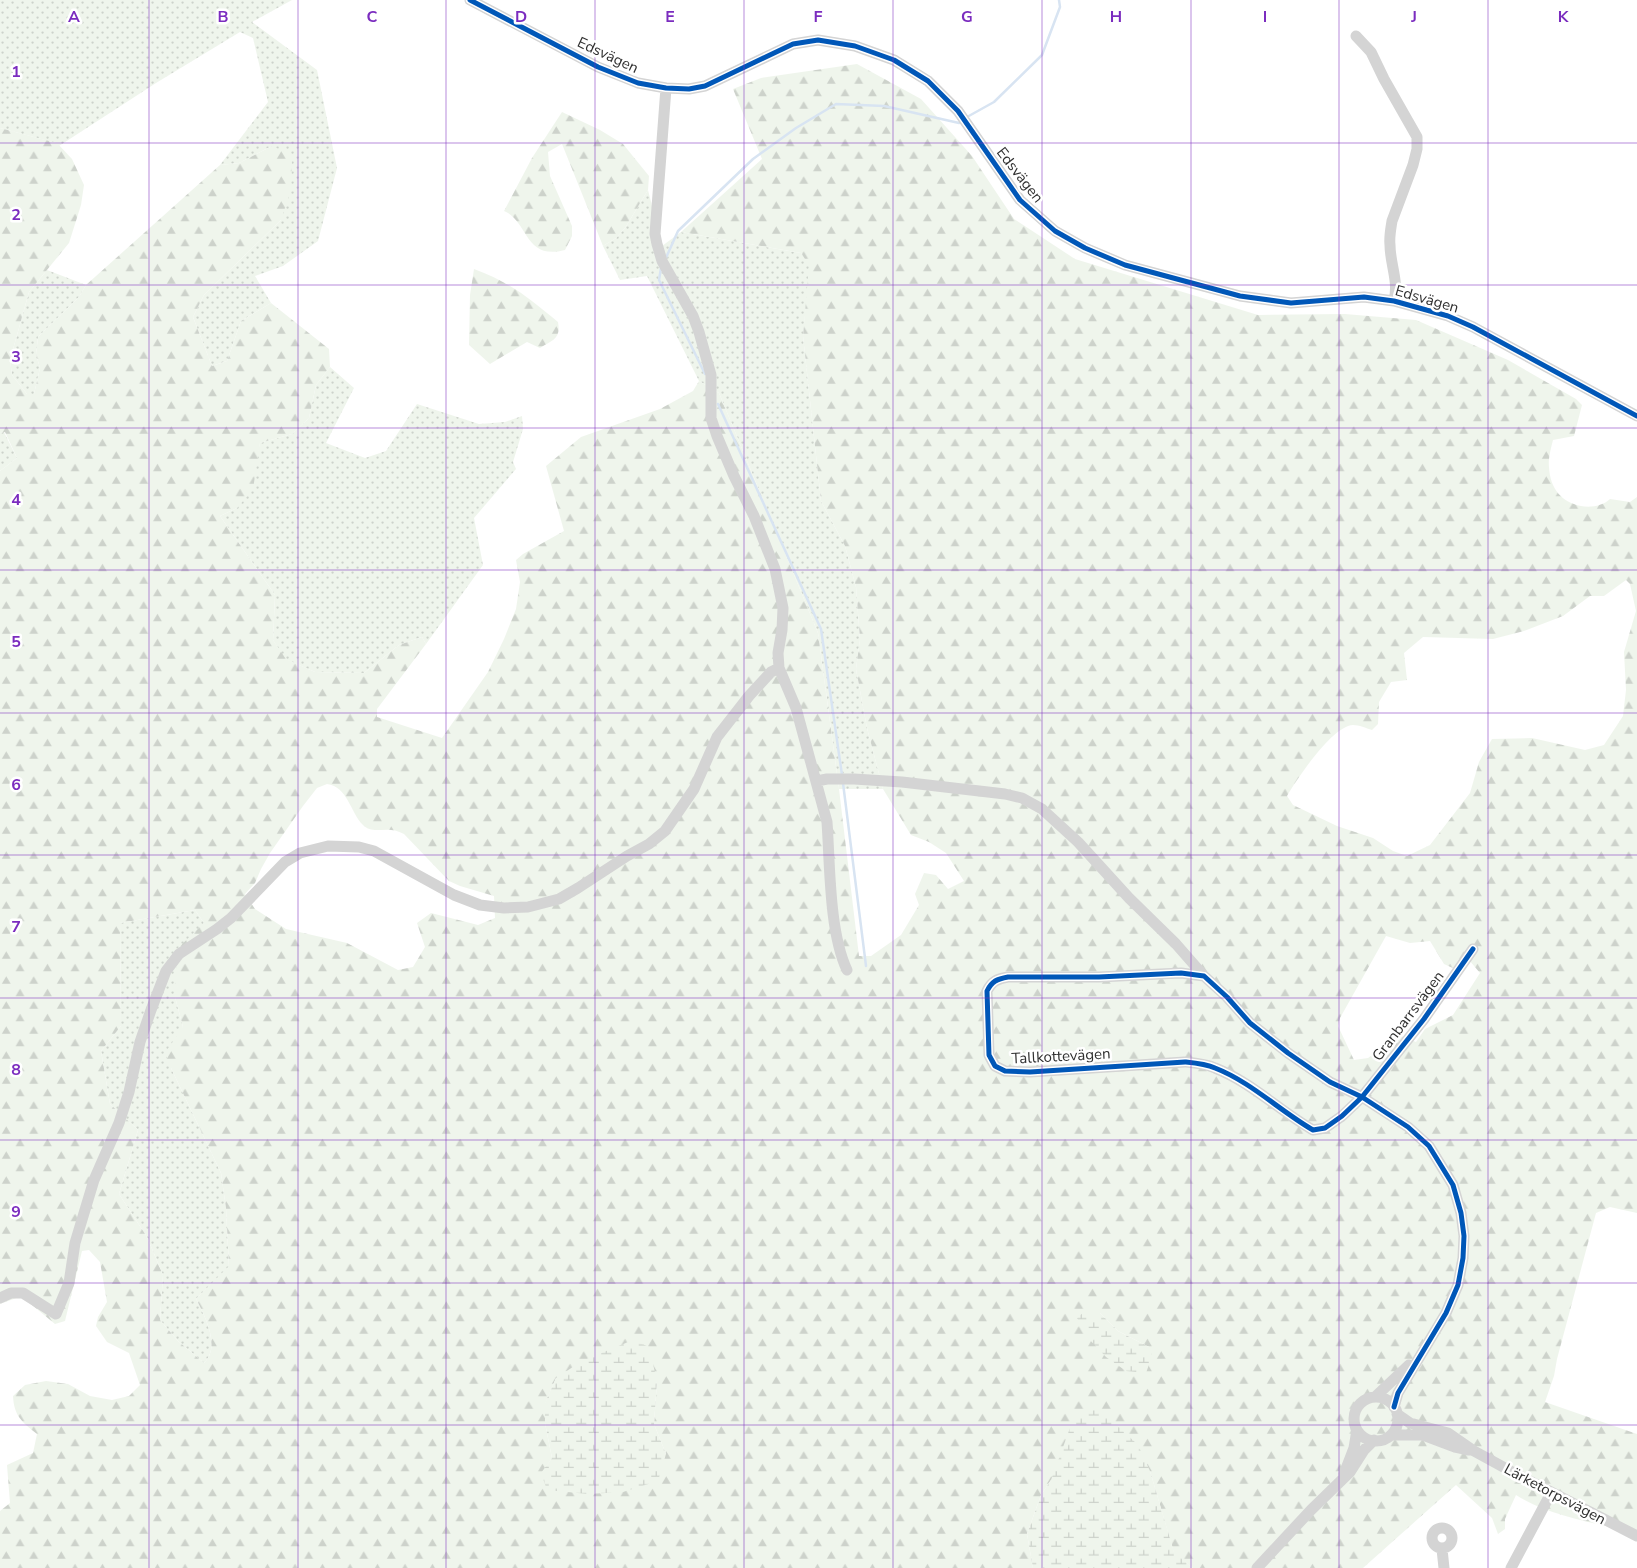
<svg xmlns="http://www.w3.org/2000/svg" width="1637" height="1568" viewBox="0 0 1637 1568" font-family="'Nunito Sans',sans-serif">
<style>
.grass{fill:url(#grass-dots)}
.forest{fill:url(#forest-firs);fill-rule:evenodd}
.wetland{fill:url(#wetland-marsh)}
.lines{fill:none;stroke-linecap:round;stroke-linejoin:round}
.stream{stroke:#d8e4f2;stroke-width:2.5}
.minor{stroke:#d4d4d4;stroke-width:11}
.cycleway-casing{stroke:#fff;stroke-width:8}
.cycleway{stroke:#0057b8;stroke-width:5}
.grid{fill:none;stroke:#7b2cbf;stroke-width:1;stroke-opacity:0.55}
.labels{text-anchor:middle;stroke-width:5;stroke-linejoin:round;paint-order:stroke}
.street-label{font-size:15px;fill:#2f2f2f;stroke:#fff}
.grid-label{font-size:16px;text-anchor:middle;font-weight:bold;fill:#7b2cbf;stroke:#fff;stroke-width:5;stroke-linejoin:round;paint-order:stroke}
</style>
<defs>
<pattern id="grass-dots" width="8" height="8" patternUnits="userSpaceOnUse" patternTransform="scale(1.25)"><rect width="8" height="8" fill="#eff5ec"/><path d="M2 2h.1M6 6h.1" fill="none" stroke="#cdd2cb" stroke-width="1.8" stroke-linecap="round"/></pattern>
<pattern id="forest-firs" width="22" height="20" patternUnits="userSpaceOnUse" patternTransform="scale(1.25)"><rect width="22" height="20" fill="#eff5ec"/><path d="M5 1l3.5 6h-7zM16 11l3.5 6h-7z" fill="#cdd2cb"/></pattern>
<pattern id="wetland-marsh" width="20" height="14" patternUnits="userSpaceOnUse" patternTransform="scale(1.25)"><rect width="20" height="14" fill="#eff5ec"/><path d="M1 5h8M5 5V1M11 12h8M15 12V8" fill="none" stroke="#cdd2cb"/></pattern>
</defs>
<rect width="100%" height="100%" fill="#fff"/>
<path class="grass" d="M0,0H292L252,22L317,70L337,168L318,241L283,266L255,276L271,303L241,321L227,361L212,366L193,317L204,295L281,220L272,146L239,163L220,165L268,102L253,38L240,32L156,83L59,146L56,143L0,128Z
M648,190L662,246L681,232L801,253L810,265L803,336L821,501L845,546L856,587L860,639L856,669L867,728L883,789H839L818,633L719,393L699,381L647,276L620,280L603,246L616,238L625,228Z
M47,270L86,285L79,297L38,337L36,354L40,368L34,394H27L12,375L10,360L29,292Z
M330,367L354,388L326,443L365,458L386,451L417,404L479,424L505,422L522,416L523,429L513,462L516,469L474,518L483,565L426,644L422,637L399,645L364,673L315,672L285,659L273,640L275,595L220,516L237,508L257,456L260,443L292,434L309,418L316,385Z
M4,432L17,458L0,471V433Z
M195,910L204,923L175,997L183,1027L171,1068L221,1173L226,1208L229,1267L196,1299C205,1316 221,1347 204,1363L178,1341L160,1320L163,1275L147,1237L119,1194L138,1130L110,1104L101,1051L121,1026L120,923Z"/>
<path class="forest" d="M857,64L921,99L972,156L1014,219L1075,259L1258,315L1345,314L1416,320L1508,360L1576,399L1582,405L1574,436L1553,440C1551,448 1548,459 1549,467C1550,488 1561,502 1581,506C1590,508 1603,506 1610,499L1630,502L1637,497V1213L1610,1207L1596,1213L1557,1359L1554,1376L1545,1402L1637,1434V1533C1597,1523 1551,1517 1516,1495L1505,1519V1529L1498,1534L1492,1518L1456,1485L1363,1568H1193L1174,1553L1150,1471L1051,1480L1041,1495L1027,1534L1033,1568H0V1511L10,1503L7,1465L33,1453L37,1434C22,1422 14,1416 13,1396L25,1385L46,1381L68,1384L90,1396L112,1400L129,1396L140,1385L129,1353L107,1342L96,1326L98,1317L107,1302L100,1262L89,1250L82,1251L65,1321L55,1324L32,1305L19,1297L0,1304V471L17,458L5,432L0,433V128L57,143L72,159L84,185L81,205L69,243L29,292L10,360L12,375L27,394H34L40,368L36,354L38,337L79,297L86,285L220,165L239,163L272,146L292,155L291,190L281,220L204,295L193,317L212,366L227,361L241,321L271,303L329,349L330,367L316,385L309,418L292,434L260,443L253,489L237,508L220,516L275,595L273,640L286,659L315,672L364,673L399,645L422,637L426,644L377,709V717L442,738L488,672L504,639L516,609L520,582L516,560L523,554L564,531L546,466L581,437L660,409L693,391L699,381L719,393L818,633L839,789L859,956H871L901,935L919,905L915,894L924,873L936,875L948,889L964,881L946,853L929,842L911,835L883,789L867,728L856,669L860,639L856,587L845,546L821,501L803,336L809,265L801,253L681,232L762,159L733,89L761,78ZM1626,580L1630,584L1636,611L1624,652L1626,690L1623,716L1604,745L1585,750L1532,738L1492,739L1479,762L1470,793L1430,845L1407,856L1393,851L1373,838L1337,826L1293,805L1287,796C1297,779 1332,726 1353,725C1359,725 1366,728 1372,730L1378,724L1379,702L1391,682L1407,680L1404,653L1423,637L1493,639L1524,631L1563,616L1590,596H1604ZM327,784C348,787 350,812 363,825C374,836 387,824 404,834L449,881L460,886L494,896L495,918L478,925L431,913L417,923L425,947L413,967L398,970L347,943L286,929L255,909L245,894L255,883L261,869L270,853L303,806L317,788ZM195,910L204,923L177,949L175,997L183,1027L165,1053L171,1068L221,1173L226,1208L229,1266L196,1299C205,1316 221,1347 204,1363L178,1341L160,1320L163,1275L147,1237L119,1194L138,1130L110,1104L101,1051L121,1026L120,923ZM1386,936L1410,943L1430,941L1444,964L1457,970L1469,960L1480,973L1453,1015L1425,1029L1416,1042L1399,1035L1368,1058L1354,1060L1338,1026L1340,1018ZM1100,1313L1118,1331L1149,1347L1089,1339ZM556,1378L657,1381L654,1424L666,1454L542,1473L552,1458L545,1423V1404Z
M562,112L600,130L623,144L649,176L648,190L625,228L616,238L603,246L562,144L548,152L550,176L572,226V236L565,250C524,261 528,220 504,211L532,158Z
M474,269C510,282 530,299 558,322C561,339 553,340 540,348L527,342L490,364L469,345L470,295Z"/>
<path class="wetland" d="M1085,1311L1100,1313L1118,1331L1149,1347L1152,1356L1146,1373L1126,1371L1106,1357L1089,1339L1077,1318Z
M633,1340L649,1347L657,1381L654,1424L666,1454L658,1481L623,1492L588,1494L547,1490L541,1473L552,1458L545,1423V1403L556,1378L582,1361Z
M1101,1410L1138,1445L1150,1471L1174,1552L1193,1568H1033L1027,1534L1041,1495L1051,1480L1070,1428L1082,1411Z"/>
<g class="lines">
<path class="stream" d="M967,117L994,102L1042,55L1060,7L1059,0
M665,260L678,231L753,159L796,128L836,104L884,106L959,123L960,122
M661,268L659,280L705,374
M718,404L821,629L842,775
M843,783L866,966"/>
<path class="minor" d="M470,0L598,67L638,83L666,88L689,89L705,86L793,44L818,40L855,46L894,60L928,81L958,111L1020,200L1055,231L1085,248L1125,265L1240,296L1291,303L1364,297L1394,301L1448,316L1473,327L1637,416
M1356,36L1371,52L1384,79L1417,137V149L1413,165L1392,221C1391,228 1389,237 1390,245C1390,264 1399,281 1394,301
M666,88L655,234L657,244L662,261L693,316L699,332L711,375V418L717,436L734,476L754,516L775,569L783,608L782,630L778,653L779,668L796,708L827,822C830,864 829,932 847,970
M817,781L827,779H854L902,782L1005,794L1022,798L1042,809L1078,842L1129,898L1176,944L1204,976
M0,1298L11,1293H23L56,1314L69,1283L75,1243L94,1180L119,1123L129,1092L140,1042L151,1010L166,971L179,954L217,929L231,918L285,862L300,853L328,846L359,847L374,851L454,895L480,905L504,908L528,907L559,899L578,888L627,856L649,844L665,831L694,789L717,737L749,696L771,672L779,668
M1375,1397L1409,1365
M1354 1419a22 22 0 1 1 44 0a22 22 0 1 1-44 0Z
M1394,1407L1398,1393L1446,1313L1458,1285L1463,1258L1464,1236L1461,1213L1453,1185L1429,1146L1408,1127L1362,1097L1330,1082L1288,1053L1250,1023L1227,997L1204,976L1181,973L1099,977H1008C997,979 992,981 987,991L989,1055L995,1066L1005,1071L1030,1072L1185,1062C1195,1063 1206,1064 1215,1068C1251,1082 1280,1111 1313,1130L1325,1128L1342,1116L1362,1097L1424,1019L1473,949
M1397,1414L1410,1423L1448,1433L1474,1451L1516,1474L1637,1536
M1391,1435H1423L1455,1447L1469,1450
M1344,1474L1354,1448L1357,1430
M1432 1538a10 10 0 1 1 20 0a10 10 0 1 1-20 0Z
M1442,1549L1444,1568
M1257,1568L1311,1510L1350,1472L1364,1450L1374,1440
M1511,1568L1551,1493"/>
<g class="cycleway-casing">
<path id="cycleway" d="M470,0L598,67L638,83L666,88L689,89L705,86L793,44L818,40L855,46L894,60L928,81L958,111L1020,200L1055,231L1085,248L1125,265L1240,296L1291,303L1364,297L1394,301L1448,316L1473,327L1637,416
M1394,1407L1398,1393L1446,1313L1458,1285L1463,1258L1464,1236L1461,1213L1453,1185L1429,1146L1408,1127L1362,1097L1330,1082L1288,1053L1250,1023L1227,997L1204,976L1181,973L1099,977H1008C997,979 992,981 987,991L989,1055L995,1066L1005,1071L1030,1072L1185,1062C1195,1063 1206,1064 1215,1068C1251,1082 1280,1111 1313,1130L1325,1128L1342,1116L1362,1097L1424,1019L1473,949"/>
</g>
<use href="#cycleway" class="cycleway"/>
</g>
<path class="grid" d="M149,0V1568M298,0V1568M446,0V1568M595,0V1568M744,0V1568M893,0V1568M1042,0V1568M1191,0V1568M1339,0V1568M1488,0V1568M0,143H1637M0,285H1637M0,428H1637M0,570H1637M0,713H1637M0,855H1637M0,998H1637M0,1140H1637M0,1283H1637M0,1425H1637"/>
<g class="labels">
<g class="street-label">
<text transform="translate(608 55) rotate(25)" y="5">Edsvägen</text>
<text transform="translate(1020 175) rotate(52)" y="5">Edsvägen</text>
<text transform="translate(1427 299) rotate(16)" y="5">Edsvägen</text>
<text transform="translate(1408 1016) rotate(-53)" y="5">Granbarrsvägen</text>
<text transform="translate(1061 1056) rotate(-3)" y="5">Tallkottevägen</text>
<text transform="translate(1555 1494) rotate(28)" y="5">Lärketorpsvägen</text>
</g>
</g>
<g class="grid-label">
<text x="74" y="22">A</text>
<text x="223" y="22">B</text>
<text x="372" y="22">C</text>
<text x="521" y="22">D</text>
<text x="670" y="22">E</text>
<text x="818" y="22">F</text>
<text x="967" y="22">G</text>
<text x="1116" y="22">H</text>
<text x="1265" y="22">I</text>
<text x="1414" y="22">J</text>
<text x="1563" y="22">K</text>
<text x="16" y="77">1</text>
<text x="16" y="220">2</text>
<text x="16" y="362">3</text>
<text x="16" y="505">4</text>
<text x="16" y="647">5</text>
<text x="16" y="790">6</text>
<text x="16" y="932">7</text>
<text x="16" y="1075">8</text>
<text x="16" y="1217">9</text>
</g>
</svg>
